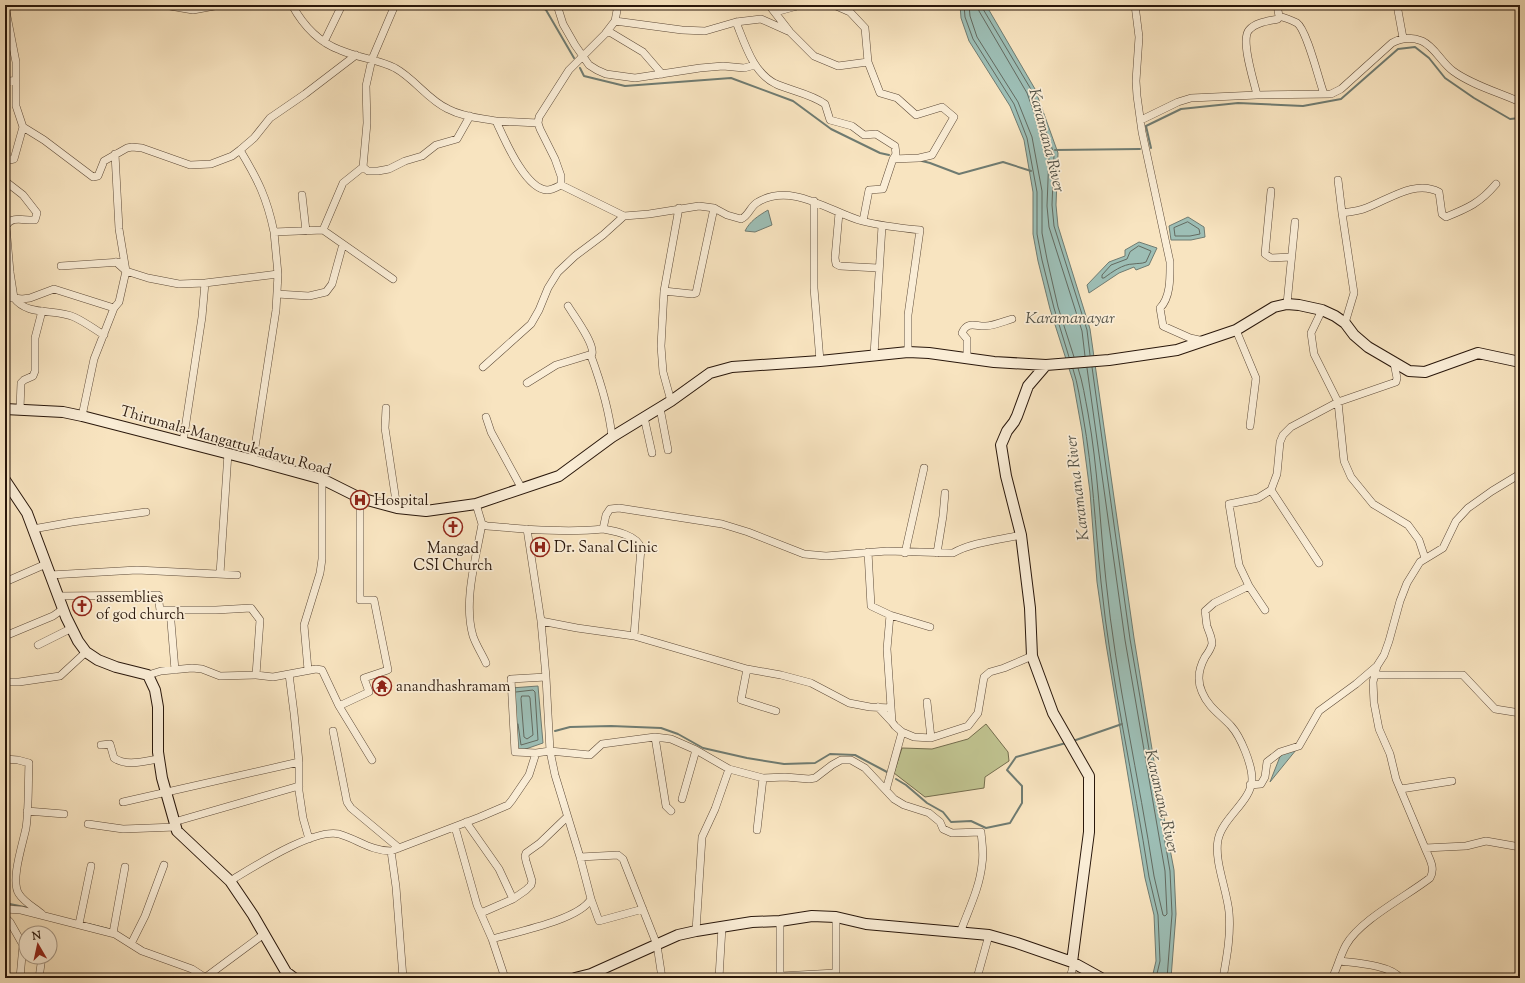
<svg xmlns="http://www.w3.org/2000/svg" width="1525" height="983" viewBox="0 0 1525 983" font-family="'Sorts Mill Goudy',serif">
<style>
.green{fill:#c0c390;stroke:#746d4e}
.water{fill:#9dbeb5;stroke:#6f7b71}
.lines{fill:none;stroke-linecap:round;stroke-linejoin:round}
.shore{stroke:#636a60;stroke-width:1}
.stream{stroke:#6f7b71;stroke-width:2}
.street-casing{stroke:#5d4a38;stroke-width:8}
.secondary-casing{stroke:#29170b;stroke-width:12}
.street{stroke:#faedd6;stroke-width:7}
.secondary{stroke:#faedd6;stroke-width:10}
.labels{text-anchor:middle;stroke-width:3.5;stroke-linejoin:round;paint-order:stroke}
.street-label{font-size:15px;fill:#29170b;stroke:#faedd6}
.poi-label{font-size:15px;fill:#29170b;stroke:#faedd6;text-anchor:start}
.water-label{font-size:16px;font-style:italic;fill:#525146;stroke:#faedd6}
</style>
<rect width="100%" height="100%" fill="#f8e4c0"/>
<filter id="stains"><feTurbulence type="fractalNoise" baseFrequency=".005" numOctaves="4"/><feColorMatrix values="0 0 0 0 .2 0 0 0 0 .09 0 0 0 0 .02 0 0 0 .5 -.17"/></filter>
<radialGradient id="worn" r=".72"><stop offset=".6" stop-color="#630" stop-opacity="0"/><stop offset="1" stop-color="#630" stop-opacity=".3"/></radialGradient>
<path class="green" d="M986,724L1008,752L1009,761L985,777L984,788L925,797L894,773L902,748L932,749L968,739Z"/>
<path class="water" d="M960,5H986L1035,89L1058,153L1056,205L1058,226L1090,329L1134,638L1158,786L1174,870L1176,914L1171,978H1152L1156,961L1154,915L1145,878L1106,644L1097,582L1090,492L1082,431L1073,381L1050,309L1038,261L1033,234V192L1024,140L1010,106L969,41L961,18Z
M768,210L772,225L755,232L745,231C750,221 758,216 768,210Z
M1188,217L1204,227L1205,237L1191,240H1171L1169,226Z
M1139,242L1157,248L1149,265L1136,270L1134,267L1119,273L1089,293L1087,285L1109,262L1125,256V250Z
M538,686L543,743L517,752L511,688Z
M1296,750L1270,782L1281,754Z"/>
<g class="lines">
<path class="shore" d="M964,5L965,17L973,39L1014,104L1027,138L1037,192V234L1042,260L1054,308L1069,357
M969,5L970,16L977,37L1018,102L1032,137L1042,191V233L1047,259L1058,307L1074,357
M978,5L979,11L1027,93L1049,154L1047,206L1049,227L1082,331L1085,356
M983,5V9L1032,91L1054,154L1052,205L1054,226L1087,330L1090,355
M1188,222L1199,229L1200,234L1190,236H1175L1174,228Z
M1139,246L1151,251L1146,262C1141,264 1139,263 1133,264C1123,264 1112,272 1104,278H1102V275L1111,265L1127,259L1130,252Z
M1092,367L1130,639L1170,871L1172,914L1167,978
M1078,368C1083,383 1085,398 1088,413C1098,469 1100,525 1106,581C1116,680 1139,778 1154,876L1163,915L1165,916L1167,914L1165,871L1125,640L1087,368
M1073,369C1078,384 1080,400 1083,416C1093,471 1095,526 1101,582C1111,681 1134,779 1149,877L1158,915L1160,961L1156,978
M516,692L533,690L535,692L538,740L521,745L518,724
M522,696H529L530,698L533,735L527,739L524,737L521,699Z"/>
<path class="stream" d="M538,5L546,10L574,58
M580,68L584,76L625,86L731,78L793,101L831,129L880,153L889,155
M1151,148L1146,126L1181,109L1238,103L1303,106L1341,99L1398,49L1415,47L1429,58L1445,78L1474,98L1510,119L1520,118
M1055,150L1140,149
M922,161L930,163L959,174L1003,162L1031,171
M555,731L570,727L611,726L661,728L678,734L703,748L747,758L784,764L815,763L830,754L855,755L887,772
M1073,741L1122,724
M896,779L906,785L927,803L943,812L951,822L971,821L986,828L1010,823L1022,803V786L1007,770L1016,757L1066,743
M5,903L29,908
M88,924L108,929"/>
<g class="street-casing">
<path id="street" d="M164,5L193,10L220,5
M292,5C303,25 318,42 340,50C358,58 377,59 395,68C415,79 428,100 448,109C463,117 480,118 496,121C504,138 525,189 547,190C552,190 557,187 561,185L624,216L649,214L699,206L714,208L727,215L741,219C749,216 750,206 758,202C792,182 830,212 862,221C881,226 900,228 920,230L908,315V352
M557,5L563,24L575,45L589,65L597,70L606,74L635,78L700,68L723,66L744,68L755,65
M769,5L790,32L814,56L838,66L868,62L880,93L897,98L916,115L942,107L954,117L932,155L919,158L893,159L883,189L869,190L863,221
M834,5L850,12L865,28L868,62
M1135,5L1139,37L1136,81L1137,96L1142,132L1170,262C1170,276 1171,297 1160,308L1163,326L1190,338L1204,341
M1397,5L1403,38
M5,6L16,62V106L23,127L44,140L93,177L98,176L104,161L127,148L132,147L142,148L190,165L211,164L232,156L240,150L254,138L270,118L305,94L356,55
M779,11L801,5
M1279,16C1285,18 1292,20 1297,23C1307,30 1319,81 1324,94
M615,21L682,30L705,31L736,22L761,19L788,31
M736,22C745,44 753,73 776,84C792,91 811,94 825,104L830,120L852,126L864,135L876,134L895,146L896,154L893,159
M608,31L643,52L662,74
M324,42L342,5
M5,82L16,80
M1257,95C1254,81 1240,40 1249,30C1256,22 1269,21 1278,19L1279,16L1277,5
M1141,120L1178,102L1191,98L1257,95L1331,94L1341,89L1392,43C1401,38 1412,37 1422,41C1435,47 1441,62 1453,71C1472,85 1498,92 1520,102
M496,121L538,123
M240,150C258,180 267,198 274,232
M5,161L14,159L23,127
M363,167L368,171H378L389,169L405,161L422,156L436,145L457,139L470,116
M1338,180L1342,213L1354,293L1345,323
M5,181L23,195L37,213L35,220C24,221 12,215 6,226L10,272L14,298L22,299L30,298L54,289L114,308
M561,185V176L555,159L540,129L538,123L539,117L569,70L605,34L615,21L618,5
M1271,191L1265,254L1271,258L1291,257
M302,195L306,231
M814,201V288L820,361
M839,213L835,258L836,264L840,266L878,268
M1342,213C1350,212 1359,211 1366,208C1388,200 1415,179 1439,192L1442,214L1446,217C1468,208 1480,203 1496,184
M323,230L393,279
M116,262L126,271L148,278L179,284L205,283L278,274L276,310L253,460
M61,266L121,262
M278,274L274,232L323,230L343,183L363,167L367,123L366,86L372,59L395,5
M664,291L692,294L696,293L714,208
M277,294L309,296L326,292L332,284L343,244
M5,298H14C28,317 55,308 74,317C85,322 94,329 104,335
M1287,304L1295,222
M1322,310L1311,333L1314,354L1338,402L1344,461L1351,477L1373,504L1408,525L1419,540L1425,558
M1236,330L1256,378L1250,426
M874,355L882,226
M591,356C601,383 609,408 612,437
M967,358V339L962,333C967,321 975,326 984,326C990,327 1005,321 1012,319
M483,367L531,324L539,310L548,288L558,272L575,256L603,235L624,216
M527,383L556,365L592,354C595,344 574,316 568,306
M671,401L663,372L661,346L664,291L679,208
M386,408L385,428L397,508
M660,408L668,450
M20,409L21,383L24,380L33,376L35,371V338L42,311
M82,416L94,359L114,308L119,302L126,271L119,229L115,154
M486,417L491,432L522,489
M644,417L652,453
M183,442L202,317L205,283
M1271,490L1319,563
M476,504L482,524L487,526C524,529 567,533 603,529L606,515L610,509L619,508L722,524L748,532L804,554L826,556L887,551L953,553C973,542 999,540 1021,535
M482,524C476,558 463,602 473,636C476,645 482,654 486,663
M33,529L72,522L146,512
M527,529L541,621L546,677L550,751L590,755L602,744L655,737L671,739L696,750L729,769L763,778L785,777L809,779L815,778L832,765L841,760H851L865,768L894,799L904,805L929,813L940,822L943,829L952,833L981,832C982,843 984,853 982,864C980,887 968,911 960,933
M603,529C615,531 637,535 641,548L634,636
M868,552L871,606L890,615L887,649L892,722L895,726L902,732
M905,553L924,468
M937,553L943,516L945,493
M220,574L228,453
M50,575L137,570L237,575
M5,582L46,564
M1249,586L1265,610
M58,596L158,595L160,610H170L175,670
M170,610H216L251,608L260,620L256,675
M890,615L930,627
M541,621L577,628L634,636L747,669L781,675L811,683L849,703L870,707L891,708
M5,636L53,616L63,609
M38,645L72,628
M1377,666L1373,682L1374,703L1379,729L1390,754L1396,779L1425,848L1466,846L1486,841L1520,847
M747,669L741,700L776,711
M308,670L304,625L320,573L322,559V479
M289,674L294,713L299,762V791L303,818L309,839
M148,675L161,671L192,668L202,669L220,676L256,675L273,677L316,669L322,670L339,706L372,760
M1375,675H1463L1495,709L1520,713
M5,682H19L60,676L86,652
M927,702L931,738
M339,706L369,692L364,678L388,670L374,600H360V498
M878,707L892,722
M333,731L347,802L351,808L399,848
M655,737L666,806L671,811
M101,745L110,744L114,758C127,767 144,761 159,759
M536,753L515,752L511,679L546,677
M5,759L18,760L29,763C28,783 29,808 26,828C23,843 10,881 19,894C24,902 35,908 42,914
M1250,785L1261,784L1265,777L1267,762L1280,752L1299,746L1319,711L1356,684L1377,666L1384,655L1389,641L1400,601L1407,583L1420,562L1443,548L1456,521L1468,508L1492,491L1520,474
M1401,789L1452,781
M886,790L902,732L914,737L931,738L968,726L978,713L984,677L990,672L1004,668L1032,656
M682,799L696,750
M123,802L299,762
M27,811L64,814
M174,822L299,786
M466,822L499,869L513,899
M88,824L123,829L176,827
M455,827L477,905L492,939L505,978
M757,830L763,778
M391,851L396,887L403,978
M580,857L618,855L623,859L657,945L662,978
M230,881C252,868 313,828 339,834C357,839 371,851 391,851L480,817L508,805L512,800L529,775L536,753L550,751L555,775L580,857L591,899C579,920 516,932 492,939
M591,899L599,921L643,909
M5,909L21,910L115,934L142,951L192,969L206,978
M481,913L513,899L526,890L531,885L532,881L526,861L525,856L526,853L540,843L567,817
M5,917L10,922L23,945L20,978
M79,924L91,866
M696,931L702,837L715,809L729,769
M113,933L125,867
M131,944L145,916L164,865
M1339,961C1355,963 1391,965 1400,978
M780,976V921
M206,977L264,934
M39,978L42,957
M719,978L722,927
M780,978V976L836,973V917
M977,978L989,935
M1070,978L1074,963
M1223,978C1227,956 1231,934 1229,912C1227,890 1214,861 1218,840C1222,818 1252,801 1252,779C1252,765 1241,737 1231,726C1221,715 1208,707 1202,692C1197,681 1199,668 1205,657C1208,653 1211,648 1212,644C1212,637 1209,632 1207,626C1206,621 1206,616 1205,611L1214,603L1249,586L1239,565L1229,504L1258,498L1271,490L1277,474L1280,442L1283,435L1291,427L1338,402L1396,382L1397,378L1394,363
M1334,978V974C1338,965 1341,954 1346,945C1360,920 1407,896 1430,878C1436,868 1429,858 1425,848"/>
</g>
<g class="secondary-casing">
<path id="secondary" d="M1046,365L1028,386L1017,416L1014,422L1007,431L1001,445L1006,476L1021,535L1030,608L1032,656L1053,713L1089,776V832L1072,962
M5,409L63,412L82,416L253,460L322,479L360,498L397,508L426,511L476,504L559,476L612,437L671,401L710,373L732,367L820,361L908,352L929,353L994,362L1046,365L1109,360L1177,350L1236,330L1274,307L1287,304L1299,305L1322,310L1335,316L1345,323L1354,335L1368,347L1409,371L1425,372L1478,353L1520,362
M5,480L27,513L66,617L78,641L86,652L98,660L116,667L148,675L155,690L158,707V752L162,778L177,831L230,881L253,915L286,972L294,978
M575,978L591,974L678,935L696,931L752,922L780,921L812,916L836,917L866,924L989,935L1017,943L1072,962L1101,978"/>
</g>
<use href="#street" class="street"/>
<use href="#secondary" class="secondary"/>
</g>
<defs>
<g id="hospital-ring" transform="scale(1)"><circle r="9.5" fill="#faedd6" stroke="#8f2418" stroke-width="1.5"/><path d="M-5-5h3v3.5h4V-5h3V5h-3V1.5h-4V5h-3Z" fill="#8f2418"/></g>
<g id="church-ring" transform="scale(1)"><circle r="9.5" fill="#faedd6" stroke="#8f2418" stroke-width="1.5"/><path d="M-1.2-6h2.4v3.5h3.3v2.4h-3.3V6h-2.4V-.1h-3.3v-2.4h3.3Z" fill="#8f2418"/></g>
<g id="temple-ring" transform="scale(1)"><circle r="9.5" fill="#faedd6" stroke="#8f2418" stroke-width="1.5"/><path d="M0-6L5-2H3V0L6.5 2.5H4V6H1.5V3h-3V6H-4V2.5H-6.5L-3 0V-2H-5Z" fill="#8f2418"/></g>
</defs>
<g fill-rule="evenodd">
<use href="#hospital-ring" x="360" y="500"/>
<use href="#church-ring" x="453" y="527"/>
<use href="#hospital-ring" x="540" y="547"/>
<use href="#church-ring" x="82" y="606"/>
<use href="#temple-ring" x="382" y="686"/>
</g>
<g class="labels">
<g class="street-label">
<text transform="translate(226 440) rotate(16)" y="5">Thirumala-Mangattukadavu Road</text>
</g>
<g class="poi-label">
<text x="374" y="505">Hospital</text>
<text x="554" y="552">Dr. Sanal Clinic</text>
<text x="453" y="553" text-anchor="middle">Mangad<tspan x="453" dy="17">CSI Church</tspan></text>
<text x="96" y="602">assemblies<tspan x="96" dy="17">of god church</tspan></text>
<text x="396" y="691">anandhashramam</text>
</g>
<g class="water-label">
<text transform="translate(1048 140) rotate(76)" y="6">Karamana River</text>
<text x="1070" y="323">Karamanayar</text>
<text transform="translate(1076 488) rotate(-97)" y="6">Karamana River</text>
<text transform="translate(1163 801) rotate(77)" y="6">Karamana River</text>
</g>
</g>
<rect width="1525" height="983" fill="none" stroke="#f8e4c0" stroke-width="20"/>
<rect x="6" y="6" width="1513" height="971" fill="none" stroke="#29170b" stroke-width="2"/>
<rect x="10" y="10" width="1505" height="963" fill="none" stroke="#29170b"/>
<g transform="translate(38 945) rotate(351)"><circle r="19" fill="#faedd6" stroke="#a69785"/>
<path d="M0-3L7 15L0 10L-7 15Z" fill="#8f2418"/>
<text y="-6" font-size="11" font-weight="bold" text-anchor="middle" fill="#29170b">N</text>
</g>
<rect width="100%" height="100%" filter="url(#stains)"/>
<rect width="100%" height="100%" fill="url(#worn)"/>
</svg>
